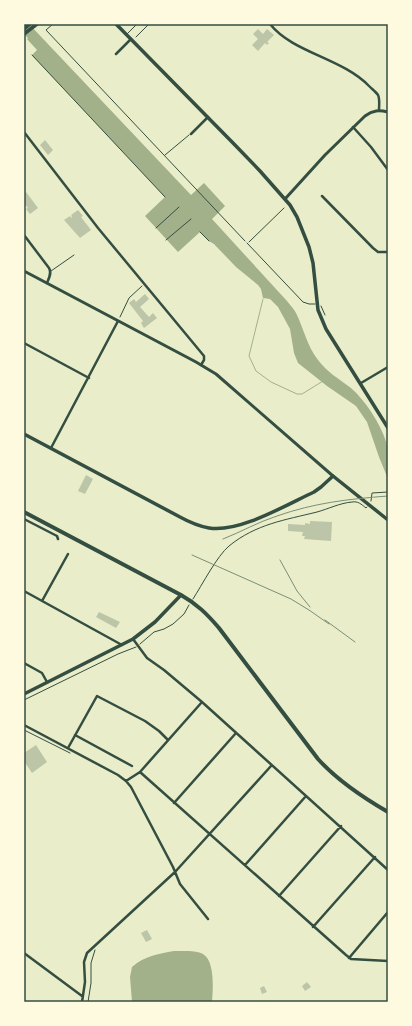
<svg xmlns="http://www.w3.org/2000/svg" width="412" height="1026" viewBox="0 0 412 1026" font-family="Arial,sans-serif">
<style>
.water{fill:#a3b18a}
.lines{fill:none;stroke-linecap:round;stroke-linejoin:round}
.stream{stroke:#a3b18a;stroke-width:1}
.building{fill:#bcc5a7}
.path{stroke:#344e41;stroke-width:1}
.service{stroke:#344e41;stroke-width:1}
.minor{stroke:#344e41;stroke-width:2.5}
.tertiary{stroke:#344e41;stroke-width:3}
.secondary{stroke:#344e41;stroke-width:3.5}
.trunk{stroke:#344e41;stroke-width:4}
.rail{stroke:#7c8e77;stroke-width:1}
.neatline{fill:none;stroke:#344e41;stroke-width:1.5}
</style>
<rect width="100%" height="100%" fill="#e9edc9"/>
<path class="water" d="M24,24H29L191,195L204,183L225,206L212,219L287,301C290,305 294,309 296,313C304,329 307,346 318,360C327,372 339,379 351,388C366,401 386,431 388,451C389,460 388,470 388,479L379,457L367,422L356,406L327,386L298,363L294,353L290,329L278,307L270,299L263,298L261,289L258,285L236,267L214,244L209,241L200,232L178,252L145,216L165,197L32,55L37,50L27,39L28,38L24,34Z
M174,951C181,951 197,950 203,954C215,961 213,989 212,1002H132L130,977L132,967C144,956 158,954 174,951Z"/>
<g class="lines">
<path class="stream" d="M263,299L249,356L256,371L271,382L297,394H302L323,381"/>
</g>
<path class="building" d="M258,29L263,34L267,29L274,35L267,42L269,43L267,45L265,43L258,51L252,45L258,39L253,34Z
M45,140L53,150L48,155L40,145Z
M26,192L38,208L30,214L26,209L28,208L24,203V194Z
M78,210L83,216L81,217L91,230L80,238L64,220L70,216L71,218L72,216L71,215Z
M145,294L149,299L140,307L149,317L153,313L157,318L144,328L141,323L143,321L129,303L134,299L136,302Z
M86,475L93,479L85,494L78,491Z
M310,521L332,522L331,541L304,539L305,536H302L303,532L288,531V524L305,525V523L310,524Z
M99,612L120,622L116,628L96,617Z
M36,745L47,762L32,773L24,761V753Z
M147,930L152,939L146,942L141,933Z
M307,982L311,987L305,991L302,986Z
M264,986L267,992L262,994L260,988Z"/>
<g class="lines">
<path class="path" d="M53,24L46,30L245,241
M136,37L149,24
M32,55L165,197
M165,155L189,135
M156,228L179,207
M200,232L209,241
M166,240L191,219
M249,242L284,208
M321,306L325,315
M120,317L129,298L142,286
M371,501L372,493L388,492
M193,599C202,585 217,556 229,546C256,524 285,520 317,512C328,509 340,503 352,502C358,501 361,504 366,508L367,507
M140,644L154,632L164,629L173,624L184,614L189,605
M24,700L118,654L136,647
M24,730L70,753
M88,1002L91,983V963L95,950"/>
<path class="service" d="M127,34L136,25L135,24
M247,243L303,302L309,304H315
M51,271L74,255"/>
<path class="minor" d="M270,24C293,53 342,58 369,86C372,89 376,92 378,95C380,99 379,106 379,110
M116,54L131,39
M353,127L371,147L388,170
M24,132L98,228L204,356V360L201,365
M191,134L208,117
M322,196L373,248L378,252H388
M24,235L49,268C52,273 49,278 47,283
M24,343L89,378
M361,383L388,367
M51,448L118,321
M24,519L57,536L58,539
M24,591L122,645
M42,601L68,554
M133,639L147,658L164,670L202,702L388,870
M24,663L42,673L47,682
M24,725L118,775L126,781L131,787L173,867L180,884L208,919
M75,735L132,766
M68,748L97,696L145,721L159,731L168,740
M140,772L346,955L351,959L388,961
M126,781L140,772L202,702
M174,803L236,733
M245,865L306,796
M279,896L341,826
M313,927L375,857
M24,953L82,996
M349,958L388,912
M82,1002L85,982L84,962L87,953L175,872L271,766"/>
<path class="tertiary" d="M285,199L325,155L365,116C373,110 379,110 388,112
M24,271L196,362L216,374L333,476"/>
<path class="secondary" d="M116,24L234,144L260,171L290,205L297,217L309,247L313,263L318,310L326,329L388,428
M24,29L30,24
M24,34L37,24
M24,434L180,517C189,522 198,526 209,528C239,533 286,505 314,492L321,487L333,476L388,520
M24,694L133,639L155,622L181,595"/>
<path class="trunk" d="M24,512L181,595C197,604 207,614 219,628L318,759C338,781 362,797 388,812"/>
<path class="rail" d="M223,539C241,532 258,522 277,516C314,503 348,499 388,496
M192,555L291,599L309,610L329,624
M280,560L297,591L310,607
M325,620L355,642"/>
</g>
<rect width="412" height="1026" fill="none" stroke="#fefae0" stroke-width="50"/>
<rect x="25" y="25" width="362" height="976" class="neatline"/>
</svg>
